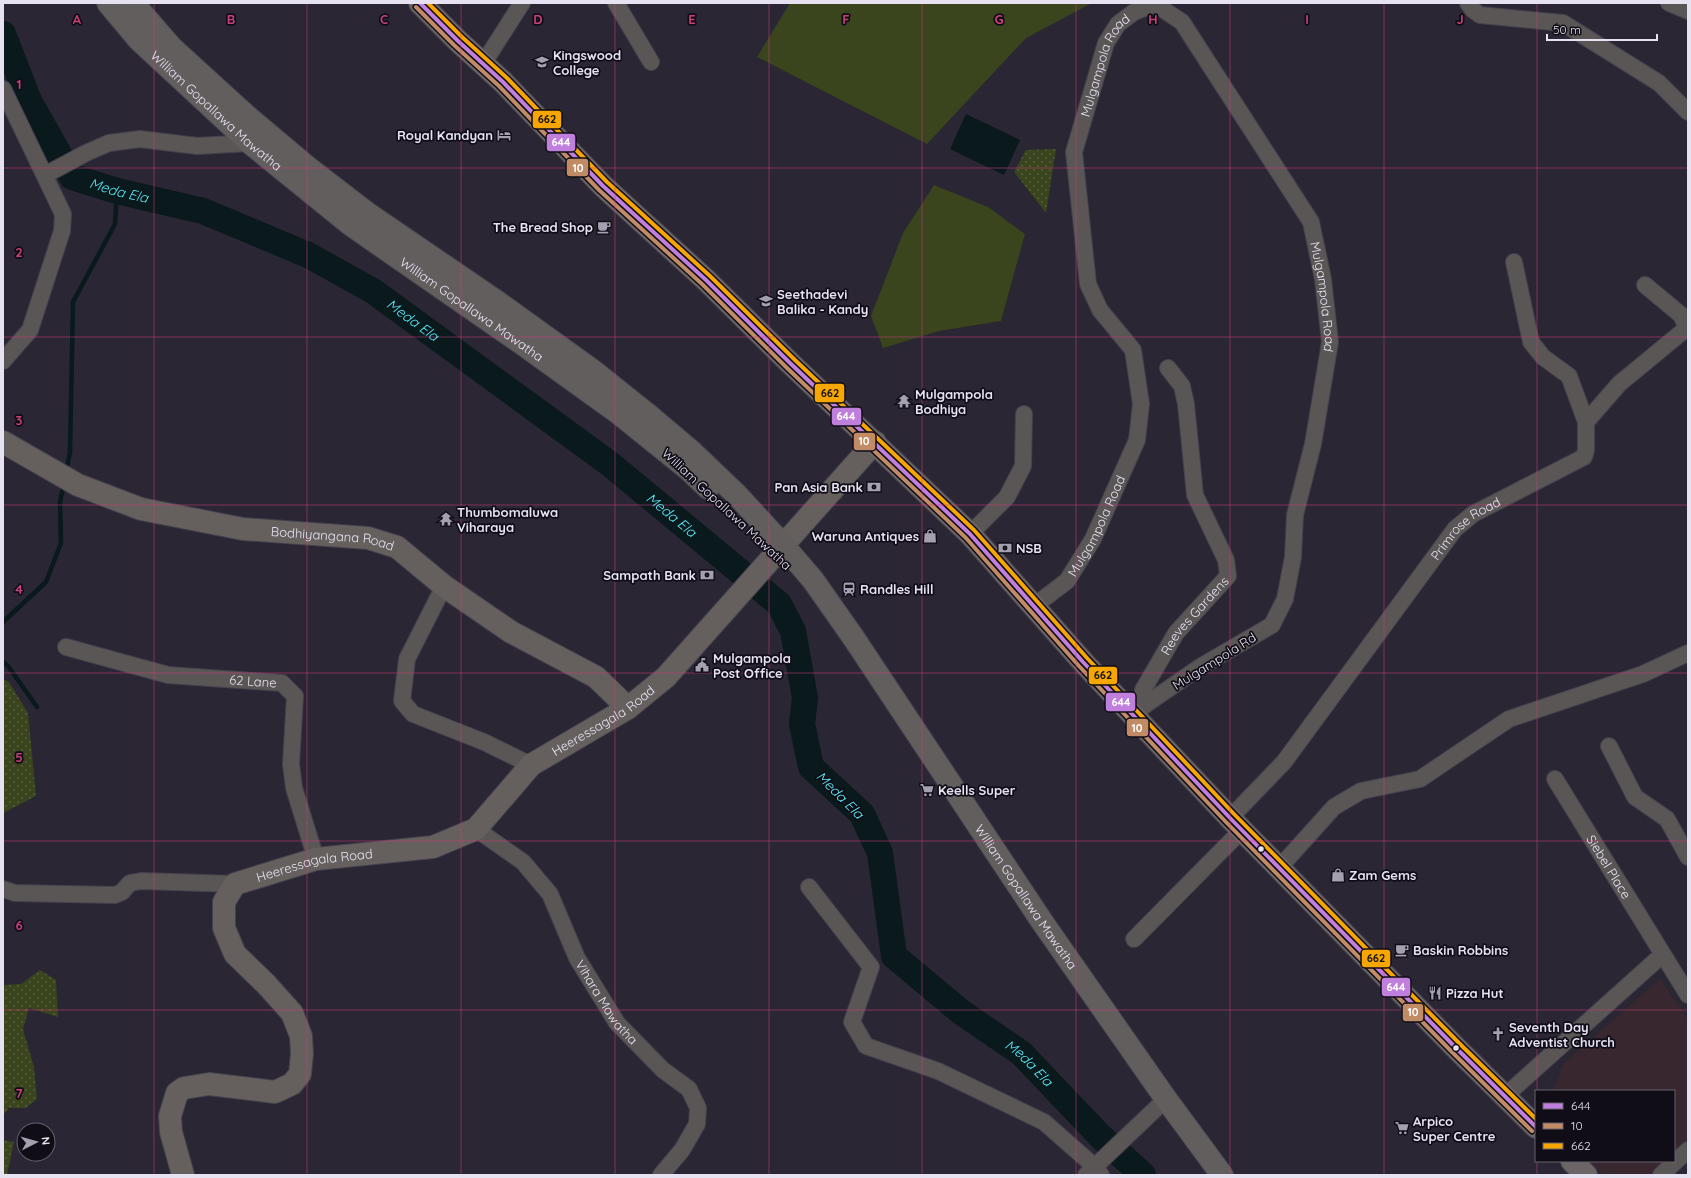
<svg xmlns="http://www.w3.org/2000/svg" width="1691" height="1178" viewBox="0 0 1691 1178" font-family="Quicksand,sans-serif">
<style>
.medical{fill:#38272e}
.grass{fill:url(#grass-dots)}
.green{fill:#3a441d}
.water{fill:#09191c}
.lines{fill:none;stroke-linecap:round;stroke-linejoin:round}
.stream{stroke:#09191c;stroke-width:4.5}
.river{stroke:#09191c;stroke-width:26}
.street-casing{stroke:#45414d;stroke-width:18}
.secondary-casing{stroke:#45414d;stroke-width:24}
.primary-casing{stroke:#45414d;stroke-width:24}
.highway-casing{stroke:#45414d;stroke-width:24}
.street{stroke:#5a5655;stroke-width:16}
.secondary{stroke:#65605e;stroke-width:22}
.primary{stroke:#635e5e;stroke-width:22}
.highway{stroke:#6b6565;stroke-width:22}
.bus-1-casing{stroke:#100d17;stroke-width:7}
.bus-2-casing{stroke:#100d17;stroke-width:7}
.bus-3-casing{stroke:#100d17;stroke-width:7}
.bus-1{stroke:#c07fdc;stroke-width:4}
.bus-2{stroke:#c18c65;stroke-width:4}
.bus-3{stroke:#f7a600;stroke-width:4}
.grid{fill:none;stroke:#c94079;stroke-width:1;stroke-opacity:0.55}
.bus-dot{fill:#e7e2f2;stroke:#100d17;stroke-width:1.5}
.labels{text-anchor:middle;stroke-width:3.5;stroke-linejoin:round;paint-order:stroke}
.poi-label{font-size:13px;font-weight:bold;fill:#e7e2f2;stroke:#100d17;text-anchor:start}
.street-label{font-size:13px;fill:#e7e2f2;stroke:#100d17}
.water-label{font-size:14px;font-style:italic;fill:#5ce7f5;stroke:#100d17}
.grid-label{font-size:13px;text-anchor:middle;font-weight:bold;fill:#c94079;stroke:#100d17;stroke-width:3.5;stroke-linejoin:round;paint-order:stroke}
.line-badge{stroke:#100d17;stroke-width:1.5}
.badge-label{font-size:11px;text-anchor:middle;font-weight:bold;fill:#fff}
.pale-badge-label{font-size:11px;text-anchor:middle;font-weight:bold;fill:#111}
</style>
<defs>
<pattern id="grass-dots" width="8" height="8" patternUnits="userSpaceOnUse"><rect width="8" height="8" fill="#3a441d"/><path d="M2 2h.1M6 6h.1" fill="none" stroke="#565f3e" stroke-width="1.8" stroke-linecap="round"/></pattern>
</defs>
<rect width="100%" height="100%" fill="#2a2633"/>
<path class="medical" d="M1660,979L1688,1019V1143L1674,1154V1091H1551L1555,1087L1563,1064Z
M1587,1161H1666L1650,1175H1604Z"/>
<path class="grass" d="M1056,149L1046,213L1014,172L1026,150Z
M3,679L9,682L28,713L36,796L3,813Z
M40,970L56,980L58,1017L29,1008L23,1029L34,1067L37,1099L26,1108H9L3,1115V985L21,984Z
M3,1140L14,1142L7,1175H3Z"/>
<path class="green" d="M790,3H1092L1026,38L927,144L757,57Z
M934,185L988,207L1025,234L1001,321L939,331L883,348L871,316L903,233Z"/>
<path class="water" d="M966,114L1020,140L1004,175L950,149Z"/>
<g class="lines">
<path class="stream" d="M66,472L70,452L73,302L115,224L117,191
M3,622L46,582L61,543L60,502L64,483
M3,662L8,666L37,707"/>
<path class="river" id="s1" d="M3,34L29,101L72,177L117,191L203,211L308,255L373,291L610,464L779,604L793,631L805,698L802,724L811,767L862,814L880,853L894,956L961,1012L1021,1053L1100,1136L1143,1175"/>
<g class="street-casing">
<g id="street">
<path d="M616,3L651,62"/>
<path d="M1468,3L1473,10L1480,15L1563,23L1659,83L1688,112"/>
<path d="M1669,3L1688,11"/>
<path d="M483,64L522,3"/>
<path d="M3,89L63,214L62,231L30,330L3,361"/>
<path d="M45,175L86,153L109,143L140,139L197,146L250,143"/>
<path d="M1514,262L1531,342L1543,357L1569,376L1586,422"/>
<path d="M970,534L1007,497L1023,466L1024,414"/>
<path d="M444,586L407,659L402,701L413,714L484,742L531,765"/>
<path id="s2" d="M1034,606L1067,581L1093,539L1137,440L1141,404L1133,350L1100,310L1088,284L1074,152L1106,43L1118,24L1134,12L1155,4L1182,22L1311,222L1323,279L1330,342L1313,444L1295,515L1293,557L1285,599L1272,625L1200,667L1145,705L1133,715"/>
<path id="s3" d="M66,647L168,675L282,683L295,696L291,764L294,788L316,859"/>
<path id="s4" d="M1145,705L1143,690L1176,633L1228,576L1226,560L1195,495L1186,404L1182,386L1168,368"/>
<path d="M1609,746L1635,797L1667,819L1688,857"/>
<path id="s5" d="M1555,779L1688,995"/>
<path id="s6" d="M1230,818L1284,762L1455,529L1473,514L1584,457L1586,450V422L1619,384L1687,328L1681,315L1645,285"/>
<path id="s7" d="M476,829L523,862L550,894L577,958L617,1023L663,1070L689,1089L698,1108L697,1124L682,1150L661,1175"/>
<path d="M1280,867L1334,807L1361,791L1420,779L1509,719L1643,674L1688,653"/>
<path d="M809,887L871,967L852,1022L866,1046L938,1071L1044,1122L1094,1166L1101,1175"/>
<path d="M3,889L15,893L115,895L122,892L130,883L141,881L235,884"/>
<path d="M1134,939L1242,830"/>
<path d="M1505,1096L1662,955"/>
<path d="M1086,1175L1166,1099"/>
<path d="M1661,1175L1688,1150"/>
</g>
</g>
<g class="secondary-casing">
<g id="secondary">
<path id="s8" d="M3,442L78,485L141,509L243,529L368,538L397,547L444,586L511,632L596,677L628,708"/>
<path id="s9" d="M183,1175L171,1132L170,1116L177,1093L184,1088L209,1084L275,1092L292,1084L300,1074L302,1054L301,1036L292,1013L266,984L235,954L224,928V902L235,884L316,859L433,847L476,829L531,765L628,708L666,677L875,442"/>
</g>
</g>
<g class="primary-casing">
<g id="primary">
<path id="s10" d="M108,3L139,40L250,143L351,225L521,343L617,412L689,470L708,488"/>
<path id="s11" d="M133,3L172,48L249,118L306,166L367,213L496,301L596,373L646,413L692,452L737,495L783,545L813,580L853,637L1043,923L1166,1099L1222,1175"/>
</g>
</g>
<g class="highway-casing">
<path id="highway" d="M420,3L458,41L503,82L603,186L706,280L791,364L970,534L1083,662L1230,818L1456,1048L1536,1127
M1572,1161L1586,1175"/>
</g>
<use href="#street" class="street"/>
<use href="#secondary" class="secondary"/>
<use href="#primary" class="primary"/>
<use href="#highway" class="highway"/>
<g class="bus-1-casing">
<path id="bus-1" d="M420,3L458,41L503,82L603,186L706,280L791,364L970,534L1083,662L1230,818L1456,1048L1536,1127"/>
</g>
<g class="bus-2-casing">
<path id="bus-2" d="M416,7L454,45L499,86L599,190L702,284L787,368L966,538L1079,666L1226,822L1452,1052L1532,1131"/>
</g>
<g class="bus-3-casing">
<path id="bus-3" d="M428,3L462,37L507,78L607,182L710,276L795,360L974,530L1087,658L1234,814L1460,1044L1536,1119"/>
</g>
<use href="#bus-1" class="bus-1"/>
<use href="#bus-2" class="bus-2"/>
<use href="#bus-3" class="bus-3"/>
</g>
<path class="grid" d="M154,3V1175M307,3V1175M461,3V1175M615,3V1175M769,3V1175M922,3V1175M1076,3V1175M1230,3V1175M1384,3V1175M1537,3V1091M3,168H1688M3,337H1688M3,505H1688M3,673H1688M3,841H1688M3,1010H1688M1537,1161V1175"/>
<defs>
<g id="school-bare" transform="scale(1.08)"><path d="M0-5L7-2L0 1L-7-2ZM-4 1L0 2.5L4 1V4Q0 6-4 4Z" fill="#a5a0af" stroke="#100d17" stroke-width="2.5" paint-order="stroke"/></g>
<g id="hotel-bare" transform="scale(1.08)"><path d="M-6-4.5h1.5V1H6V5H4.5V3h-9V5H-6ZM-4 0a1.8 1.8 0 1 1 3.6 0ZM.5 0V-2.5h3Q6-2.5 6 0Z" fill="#a5a0af" stroke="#100d17" stroke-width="2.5" paint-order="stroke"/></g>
<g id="cafe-bare" transform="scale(1.08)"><path d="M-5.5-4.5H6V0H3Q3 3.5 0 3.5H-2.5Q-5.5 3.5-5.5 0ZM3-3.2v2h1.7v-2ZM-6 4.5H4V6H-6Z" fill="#a5a0af" stroke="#100d17" stroke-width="2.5" paint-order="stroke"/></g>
<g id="temple-bare" transform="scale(1.08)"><path d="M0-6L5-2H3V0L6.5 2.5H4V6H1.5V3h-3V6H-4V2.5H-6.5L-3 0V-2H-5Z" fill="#a5a0af" stroke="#100d17" stroke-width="2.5" paint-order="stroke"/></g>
<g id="bank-bare" transform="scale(1.08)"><path d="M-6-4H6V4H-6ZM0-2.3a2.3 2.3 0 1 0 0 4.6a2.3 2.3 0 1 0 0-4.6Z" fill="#a5a0af" stroke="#100d17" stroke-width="2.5" paint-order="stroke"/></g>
<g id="shop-bare" transform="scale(1.08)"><path d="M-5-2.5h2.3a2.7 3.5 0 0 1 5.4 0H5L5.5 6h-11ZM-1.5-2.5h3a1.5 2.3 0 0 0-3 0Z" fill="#a5a0af" stroke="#100d17" stroke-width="2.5" paint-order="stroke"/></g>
<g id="station-bare" transform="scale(1.08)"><path d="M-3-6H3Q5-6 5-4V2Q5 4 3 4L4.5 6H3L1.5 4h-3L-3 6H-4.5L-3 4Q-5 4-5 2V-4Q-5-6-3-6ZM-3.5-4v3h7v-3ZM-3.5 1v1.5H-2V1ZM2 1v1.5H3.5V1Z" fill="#a5a0af" stroke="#100d17" stroke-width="2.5" paint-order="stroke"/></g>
<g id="civic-bare" transform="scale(1.08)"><path d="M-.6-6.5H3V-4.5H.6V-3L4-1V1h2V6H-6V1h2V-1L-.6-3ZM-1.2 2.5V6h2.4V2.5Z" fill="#a5a0af" stroke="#100d17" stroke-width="2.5" paint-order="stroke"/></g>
<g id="supermarket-bare" transform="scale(1.08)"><path d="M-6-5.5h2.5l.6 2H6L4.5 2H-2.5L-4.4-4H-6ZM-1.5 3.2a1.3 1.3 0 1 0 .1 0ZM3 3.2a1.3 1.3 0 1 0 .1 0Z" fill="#a5a0af" stroke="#100d17" stroke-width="2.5" paint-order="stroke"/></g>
<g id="restaurant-bare" transform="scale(1.08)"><path d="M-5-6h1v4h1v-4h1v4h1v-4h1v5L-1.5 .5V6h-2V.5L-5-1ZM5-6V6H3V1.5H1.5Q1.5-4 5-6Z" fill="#a5a0af" stroke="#100d17" stroke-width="2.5" paint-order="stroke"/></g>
<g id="church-bare" transform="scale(1.08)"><path d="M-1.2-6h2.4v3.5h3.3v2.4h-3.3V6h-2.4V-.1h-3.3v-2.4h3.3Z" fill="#a5a0af" stroke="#100d17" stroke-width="2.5" paint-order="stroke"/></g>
</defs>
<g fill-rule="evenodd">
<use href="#school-bare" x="542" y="62"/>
<use href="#hotel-bare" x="504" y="135"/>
<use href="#cafe-bare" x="604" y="227"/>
<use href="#school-bare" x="766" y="301"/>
<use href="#temple-bare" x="904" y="401"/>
<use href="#bank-bare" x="874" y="487"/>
<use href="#temple-bare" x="446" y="519"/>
<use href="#shop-bare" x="930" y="536"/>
<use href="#bank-bare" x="1005" y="548"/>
<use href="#bank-bare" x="707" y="575"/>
<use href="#station-bare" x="849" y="589"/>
<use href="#civic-bare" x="702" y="665"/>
<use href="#supermarket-bare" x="927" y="790"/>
<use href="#shop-bare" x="1338" y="875"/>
<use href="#cafe-bare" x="1402" y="950"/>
<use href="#restaurant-bare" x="1435" y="993"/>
<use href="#church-bare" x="1498" y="1034"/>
<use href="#supermarket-bare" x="1402" y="1128"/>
</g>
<g class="bus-dot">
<circle cx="1261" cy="849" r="3.5"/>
<circle cx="1456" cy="1048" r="3.5"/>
</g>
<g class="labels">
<g class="poi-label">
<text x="553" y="60">Kingswood<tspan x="553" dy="15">College</tspan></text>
<text x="493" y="140" text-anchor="end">Royal Kandyan</text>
<text x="593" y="232" text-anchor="end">The Bread Shop</text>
<text x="777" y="299">Seethadevi<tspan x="777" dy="15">Balika - Kandy</tspan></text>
<text x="915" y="399">Mulgampola<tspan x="915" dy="15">Bodhiya</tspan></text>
<text x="863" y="492" text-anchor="end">Pan Asia Bank</text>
<text x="457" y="517">Thumbomaluwa<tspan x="457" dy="15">Viharaya</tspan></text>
<text x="919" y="541" text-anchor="end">Waruna Antiques</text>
<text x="1016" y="553">NSB</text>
<text x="696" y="580" text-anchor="end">Sampath Bank</text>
<text x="860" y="594">Randles Hill</text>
<text x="713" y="663">Mulgampola<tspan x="713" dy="15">Post Office</tspan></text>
<text x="938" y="795">Keells Super</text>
<text x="1349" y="880">Zam Gems</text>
<text x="1413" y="955">Baskin Robbins</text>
<text x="1446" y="998">Pizza Hut</text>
<text x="1509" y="1032">Seventh Day<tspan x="1509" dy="15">Adventist Church</tspan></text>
<text x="1413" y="1126">Arpico<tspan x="1413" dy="15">Super Centre</tspan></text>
</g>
<g class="street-label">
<text dy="5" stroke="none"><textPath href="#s2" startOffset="596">Mulgampola Road</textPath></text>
<text dy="5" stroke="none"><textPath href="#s10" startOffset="153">William Gopallawa Mawatha</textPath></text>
<text dy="5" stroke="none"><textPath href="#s2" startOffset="1028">Mulgampola Road</textPath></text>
<text dy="5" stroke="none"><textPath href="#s10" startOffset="477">William Gopallawa Mawatha</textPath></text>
<text transform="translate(727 509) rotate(43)" y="5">William Gopallawa Mawatha</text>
<text dy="5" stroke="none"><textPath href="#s2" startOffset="104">Mulgampola Road</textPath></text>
<text dy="5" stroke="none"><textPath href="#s6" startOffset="375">Primrose Road</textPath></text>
<text dy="5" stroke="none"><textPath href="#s8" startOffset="348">Bodhiyangana Road</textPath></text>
<text dy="5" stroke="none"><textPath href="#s4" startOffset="106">Reeves Gardens</textPath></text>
<text transform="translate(1214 661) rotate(-32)" y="5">Mulgampola Rd</text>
<text dy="5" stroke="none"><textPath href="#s3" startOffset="191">62 Lane</textPath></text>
<text dy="5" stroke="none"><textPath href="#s9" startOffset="855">Heeressagala Road</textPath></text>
<text dy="5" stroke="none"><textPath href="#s9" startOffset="519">Heeressagala Road</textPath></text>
<text dy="5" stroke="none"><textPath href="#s5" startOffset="103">Siebel Place</textPath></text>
<text dy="5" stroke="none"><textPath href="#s11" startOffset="1277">William Gopallawa Mawatha</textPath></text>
<text dy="5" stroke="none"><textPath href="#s7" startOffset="222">Vihara Mawatha</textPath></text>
</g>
<g class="water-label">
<text dy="5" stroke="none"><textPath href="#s1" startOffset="208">Meda Ela</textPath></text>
<text dy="5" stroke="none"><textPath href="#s1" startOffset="532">Meda Ela</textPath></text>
<text dy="5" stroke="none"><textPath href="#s1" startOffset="856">Meda Ela</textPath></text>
<text transform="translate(840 795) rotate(45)" y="5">Meda Ela</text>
<text dy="5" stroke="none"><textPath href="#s1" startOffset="1553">Meda Ela</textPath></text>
</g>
</g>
<g class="grid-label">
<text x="77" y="24">A</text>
<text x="231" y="24">B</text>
<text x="384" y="24">C</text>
<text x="538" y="24">D</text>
<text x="692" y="24">E</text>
<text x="846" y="24">F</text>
<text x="999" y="24">G</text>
<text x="1153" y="24">H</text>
<text x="1307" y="24">I</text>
<text x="1460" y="24">J</text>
<text x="19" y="89">1</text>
<text x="19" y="257">2</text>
<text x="19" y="425">3</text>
<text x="19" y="594">4</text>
<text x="19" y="762">5</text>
<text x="19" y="930">6</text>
<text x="19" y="1098">7</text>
</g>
<g class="line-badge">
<rect x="532" y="110" width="30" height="19" rx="4" fill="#f7a600"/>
<rect x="546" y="133" width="30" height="19" rx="4" fill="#c07fdc"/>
<rect x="566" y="158" width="23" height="19" rx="4" fill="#c18c65"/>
<rect x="814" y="383" width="31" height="20" rx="4" fill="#f7a600"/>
<rect x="831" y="407" width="31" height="19" rx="4" fill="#c07fdc"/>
<rect x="853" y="432" width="23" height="19" rx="4" fill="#c18c65"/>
<rect x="1088" y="666" width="30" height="19" rx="4" fill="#f7a600"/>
<rect x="1105" y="692" width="31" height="20" rx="4" fill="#c07fdc"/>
<rect x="1126" y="718" width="23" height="19" rx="4" fill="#c18c65"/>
<rect x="1361" y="949" width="30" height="19" rx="4" fill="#f7a600"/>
<rect x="1381" y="977" width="30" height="20" rx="4" fill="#c07fdc"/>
<rect x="1402" y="1003" width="22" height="19" rx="4" fill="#c18c65"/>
</g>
<g class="badge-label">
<text x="561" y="146">644</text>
<text x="578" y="172">10</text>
<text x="846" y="420">644</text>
<text x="864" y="445">10</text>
<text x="1121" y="706">644</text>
<text x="1137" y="732">10</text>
<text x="1396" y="991">644</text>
<text x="1413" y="1016">10</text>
</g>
<g class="pale-badge-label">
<text x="547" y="123">662</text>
<text x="830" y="397">662</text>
<text x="1103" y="679">662</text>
<text x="1376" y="962">662</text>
</g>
<rect width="1691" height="1178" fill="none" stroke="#e7e2f2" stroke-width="8"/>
<rect x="1535" y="1090" width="140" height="72" fill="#100d17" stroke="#66626f"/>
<rect x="1543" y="1103" width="20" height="6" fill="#c07fdc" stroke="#66626f"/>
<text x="1571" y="1110" font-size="12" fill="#e7e2f2">644</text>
<rect x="1543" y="1123" width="20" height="6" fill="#c18c65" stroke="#66626f"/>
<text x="1571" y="1130" font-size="12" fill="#e7e2f2">10</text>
<rect x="1543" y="1143" width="20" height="6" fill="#f7a600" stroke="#66626f"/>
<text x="1571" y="1150" font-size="12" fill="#e7e2f2">662</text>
<g transform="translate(36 1142) rotate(84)"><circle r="19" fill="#100d17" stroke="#66626f"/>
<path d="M0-3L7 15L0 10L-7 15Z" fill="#a5a0af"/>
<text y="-6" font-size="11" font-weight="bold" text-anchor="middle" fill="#e7e2f2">N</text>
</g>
<path d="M1547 34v6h110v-6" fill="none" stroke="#e7e2f2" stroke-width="2"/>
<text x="1553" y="34" font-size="12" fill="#e7e2f2" stroke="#100d17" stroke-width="3" paint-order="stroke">50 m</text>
</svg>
